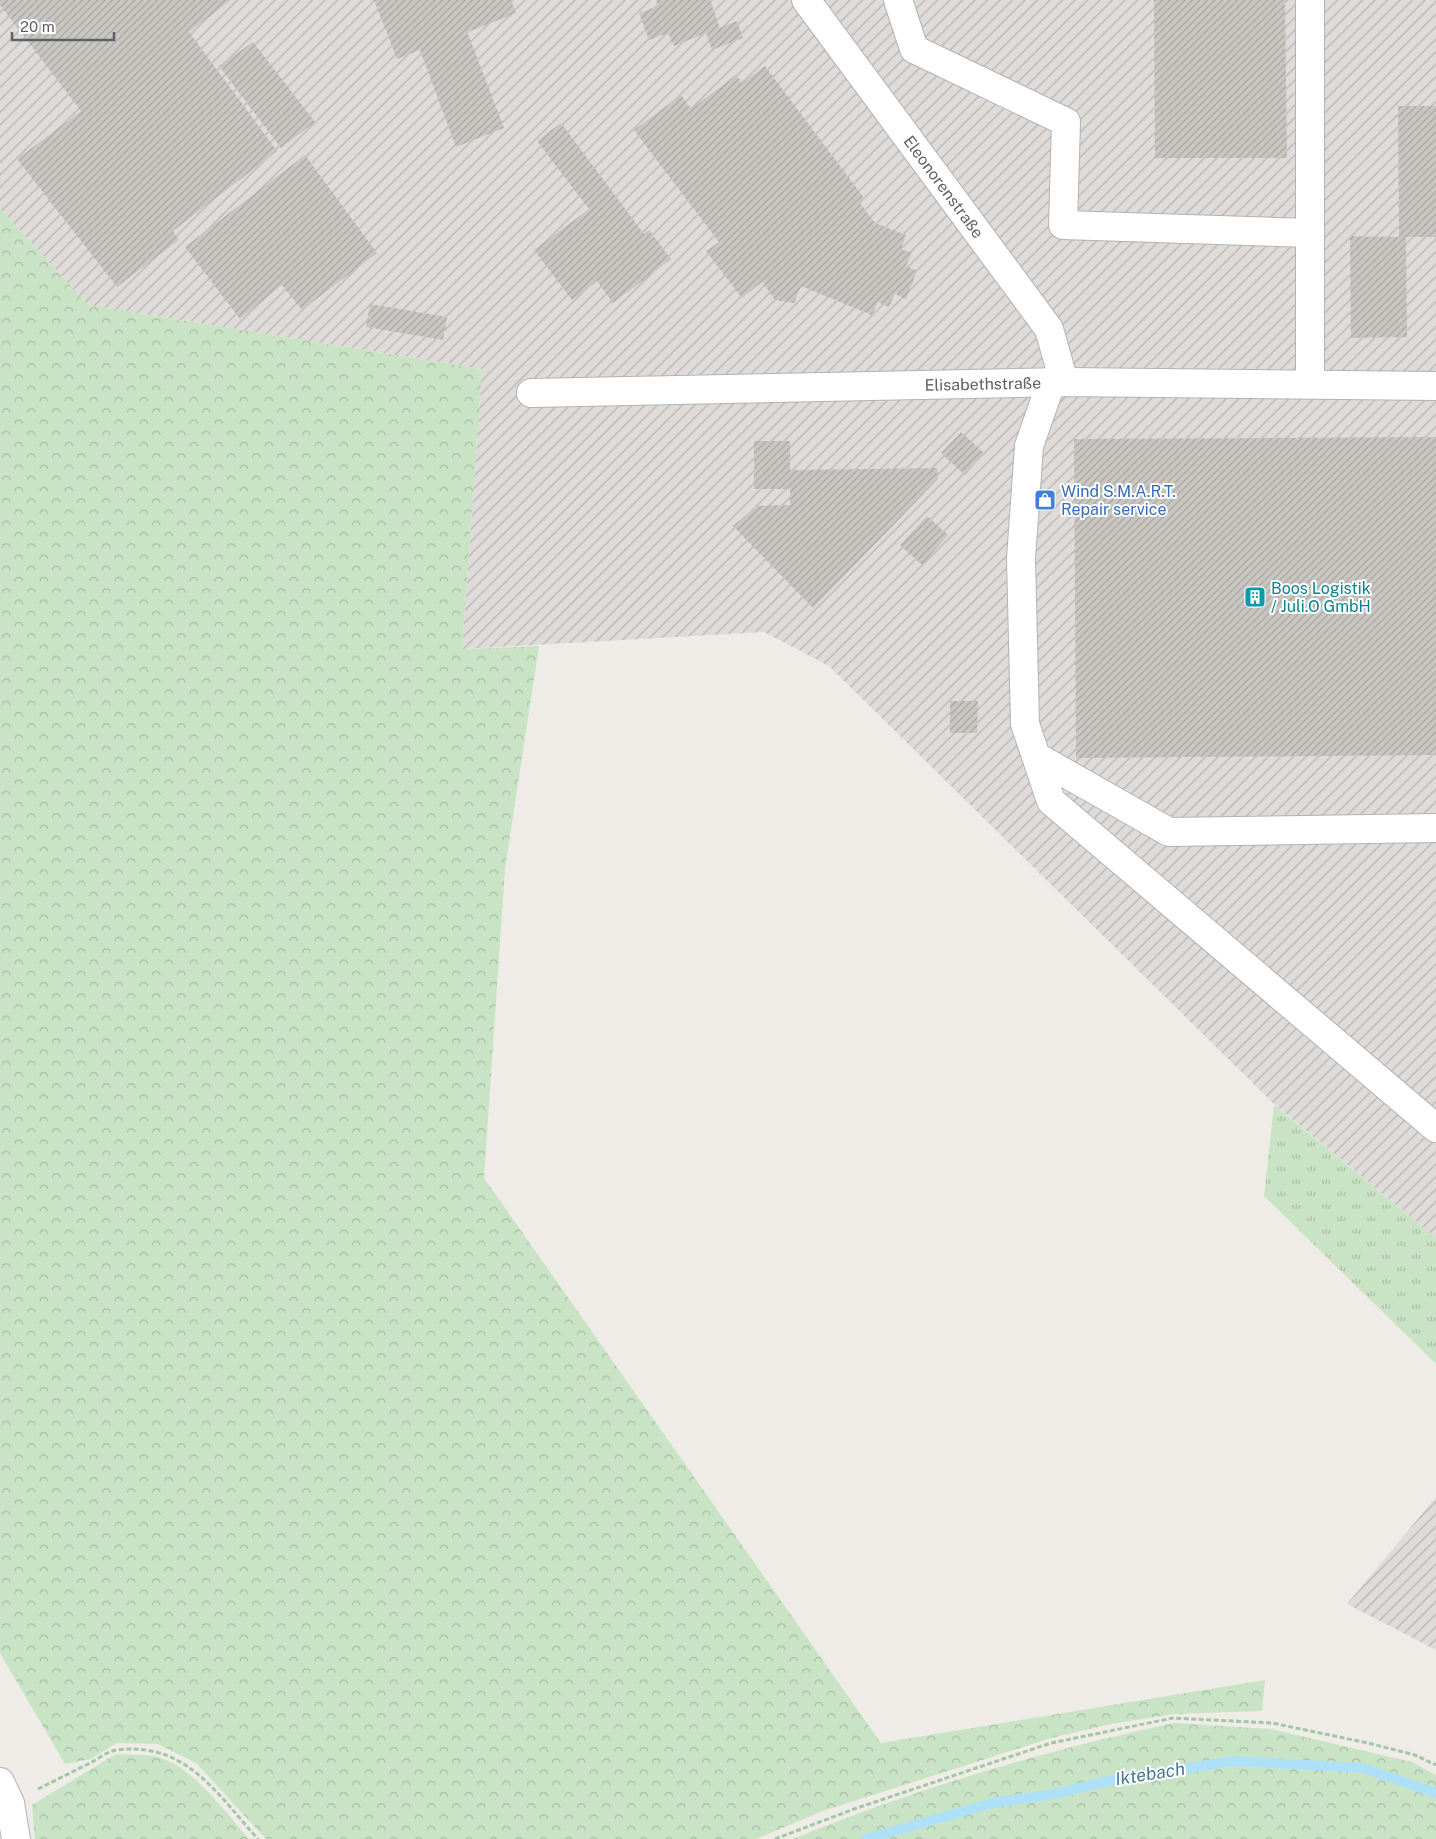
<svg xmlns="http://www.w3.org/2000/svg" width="1436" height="1839" viewBox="0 0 1436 1839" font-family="'Public Sans',sans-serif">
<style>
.industrial{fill:url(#industrial-furrows)}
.grass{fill:url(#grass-tufts)}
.forest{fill:url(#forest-crowns)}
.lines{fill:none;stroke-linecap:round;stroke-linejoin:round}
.stream{stroke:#aee1f7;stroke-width:10}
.building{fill:url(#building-hatch)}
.minor-casing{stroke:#b1b4b7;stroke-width:30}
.path{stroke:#a1c7a6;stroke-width:3;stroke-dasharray:5 2.5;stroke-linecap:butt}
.minor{stroke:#fff;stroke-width:28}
.labels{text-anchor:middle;stroke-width:4;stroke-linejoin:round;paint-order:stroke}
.street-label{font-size:16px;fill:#5e6265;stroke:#fff}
.shop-label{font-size:16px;fill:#366cbe;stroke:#fff;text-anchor:start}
.culture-label{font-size:16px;fill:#0d838f;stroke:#fff;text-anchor:start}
.water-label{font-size:18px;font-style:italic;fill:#457897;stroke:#fff}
</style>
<defs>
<pattern id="industrial-furrows" width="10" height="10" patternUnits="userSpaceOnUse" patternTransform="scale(1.25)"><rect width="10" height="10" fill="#dedbd9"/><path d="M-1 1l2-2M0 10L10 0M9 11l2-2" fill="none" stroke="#b7b5b4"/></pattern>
<pattern id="grass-tufts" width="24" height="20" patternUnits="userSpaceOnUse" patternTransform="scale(1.25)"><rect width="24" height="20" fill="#c9e4c5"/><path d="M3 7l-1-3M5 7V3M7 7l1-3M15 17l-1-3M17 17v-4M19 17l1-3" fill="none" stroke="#a6bca4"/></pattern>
<pattern id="forest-crowns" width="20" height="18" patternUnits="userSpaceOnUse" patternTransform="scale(1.25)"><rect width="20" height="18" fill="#c9e4c5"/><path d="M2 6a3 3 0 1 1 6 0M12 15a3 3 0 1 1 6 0" fill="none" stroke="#a6bca4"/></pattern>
<pattern id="building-hatch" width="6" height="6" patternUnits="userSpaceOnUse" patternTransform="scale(1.25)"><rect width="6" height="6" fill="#cac7c3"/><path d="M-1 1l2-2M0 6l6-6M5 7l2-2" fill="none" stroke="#a7a5a2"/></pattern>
</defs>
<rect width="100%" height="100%" fill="#efece7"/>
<path class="industrial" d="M0,0H1436V1238L1274,1104L829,666L764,632L462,649L482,369L88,305L0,209Z
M1436,1497V1650L1347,1604Z"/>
<path class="grass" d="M1274,1105L1436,1238V1364L1264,1196Z"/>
<path class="forest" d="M0,209L88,305L482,369L462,649L539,646L505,869L484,1178L881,1743L1265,1680L1262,1711L1174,1714L1111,1724L1051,1738L823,1811L756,1839H266L196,1763L158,1744L117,1743L91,1759L65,1764L0,1653Z
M1174,1723L1271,1729L1412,1762L1436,1775V1839H793C915,1789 1045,1750 1174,1723Z
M116,1754C128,1755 142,1754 154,1756C192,1764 225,1812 249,1839H35L32,1805Z"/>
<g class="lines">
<path class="stream" d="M866,1839L993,1803L1055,1794L1111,1780L1234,1761L1363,1768L1436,1793"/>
</g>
<path class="building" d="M0,0H231L189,32L277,151L173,231L179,240L117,287L17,159L81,111L0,5Z
M374,0H511L516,13L468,32V34L504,128L456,147L420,50L397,59Z
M656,0H710L720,28L737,21L743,38L712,50L706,33L674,46L668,33L649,40L639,13L658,6Z
M1154,0H1285L1287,158H1155Z
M253,42L315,122L281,148L219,66Z
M765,66L864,198L859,202L875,223L906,235L901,249L912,253L906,266L917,271L906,299L895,294L889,307L878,302L872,315L801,286L794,303L775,300L762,282L742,298L706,251L719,242L634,130L681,95L691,109L736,75L742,83Z
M1398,106H1436V237H1406L1407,337L1351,338L1350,236L1399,237Z
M561,123L644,234L649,230L671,259L644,279L646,281L643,283L642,281L613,303L597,281L572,300L534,250L589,209L537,141Z
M305,155L377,253L302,310L282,285L240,319L185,247Z
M370,304L447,317L443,340L366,327Z
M961,432L984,453L965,475L941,453Z
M1436,437V755L1076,758L1074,439Z
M754,441H790V470L937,468L938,479L813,608L733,526L757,506L790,505V489H754Z
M927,516L948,535L922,565L900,545Z
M950,701H978L977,733H950Z"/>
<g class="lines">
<g class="minor-casing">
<g id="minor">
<path id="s1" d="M806,0L1049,329L1064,382"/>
<path d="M898,0L914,49L1066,122L1063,225L1310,233"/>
<path d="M1051,383L1029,446L1021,559L1025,724L1051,801L1436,1128"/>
<path d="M1310,384V0"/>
<path id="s2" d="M531,393L1064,382L1436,386"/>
<path d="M1037,757L1169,832L1436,828"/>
<path d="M0,1782L10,1803L16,1839"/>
</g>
</g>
<path class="path" d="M38,1789C56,1780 74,1771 92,1762C99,1758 109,1751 116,1750C186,1741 217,1794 258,1839
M775,1839L854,1809L1051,1743L1173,1718L1272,1723L1368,1743L1415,1755L1436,1765"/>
<use href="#minor" class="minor"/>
</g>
<defs>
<g id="shop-square" transform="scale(1.125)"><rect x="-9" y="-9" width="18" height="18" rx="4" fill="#3f7fe0" stroke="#fff"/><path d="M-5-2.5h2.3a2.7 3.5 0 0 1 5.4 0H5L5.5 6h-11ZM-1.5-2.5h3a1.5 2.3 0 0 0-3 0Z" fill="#fff"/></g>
<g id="building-square" transform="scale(1.125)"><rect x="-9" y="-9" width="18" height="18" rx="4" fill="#0f9aa8" stroke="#fff"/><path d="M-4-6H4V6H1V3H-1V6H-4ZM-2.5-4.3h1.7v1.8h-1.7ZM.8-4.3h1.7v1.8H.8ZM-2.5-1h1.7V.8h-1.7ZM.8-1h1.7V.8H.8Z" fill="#fff"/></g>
</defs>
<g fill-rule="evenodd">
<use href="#shop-square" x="1045" y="500"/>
<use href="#building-square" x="1255" y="597"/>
</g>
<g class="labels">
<g class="street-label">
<text dy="6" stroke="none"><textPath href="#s1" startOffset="232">Eleonorenstraße</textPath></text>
<text dy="6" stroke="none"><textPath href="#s2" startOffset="452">Elisabethstraße</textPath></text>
</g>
<g class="shop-label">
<text x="1061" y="497">Wind S.M.A.R.T.<tspan x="1061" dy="18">Repair service</tspan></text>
</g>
<g class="culture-label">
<text x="1271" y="594">Boos Logistik<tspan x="1271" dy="18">/ Juli.O GmbH</tspan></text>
</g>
<g class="water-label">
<text transform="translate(1150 1774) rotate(-9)" y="6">Iktebach</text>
</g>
</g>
<path d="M12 32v8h102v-8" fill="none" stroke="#5e6265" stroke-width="2.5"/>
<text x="20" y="32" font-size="15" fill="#5e6265" stroke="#ffffff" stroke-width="4" paint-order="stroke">20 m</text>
</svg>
